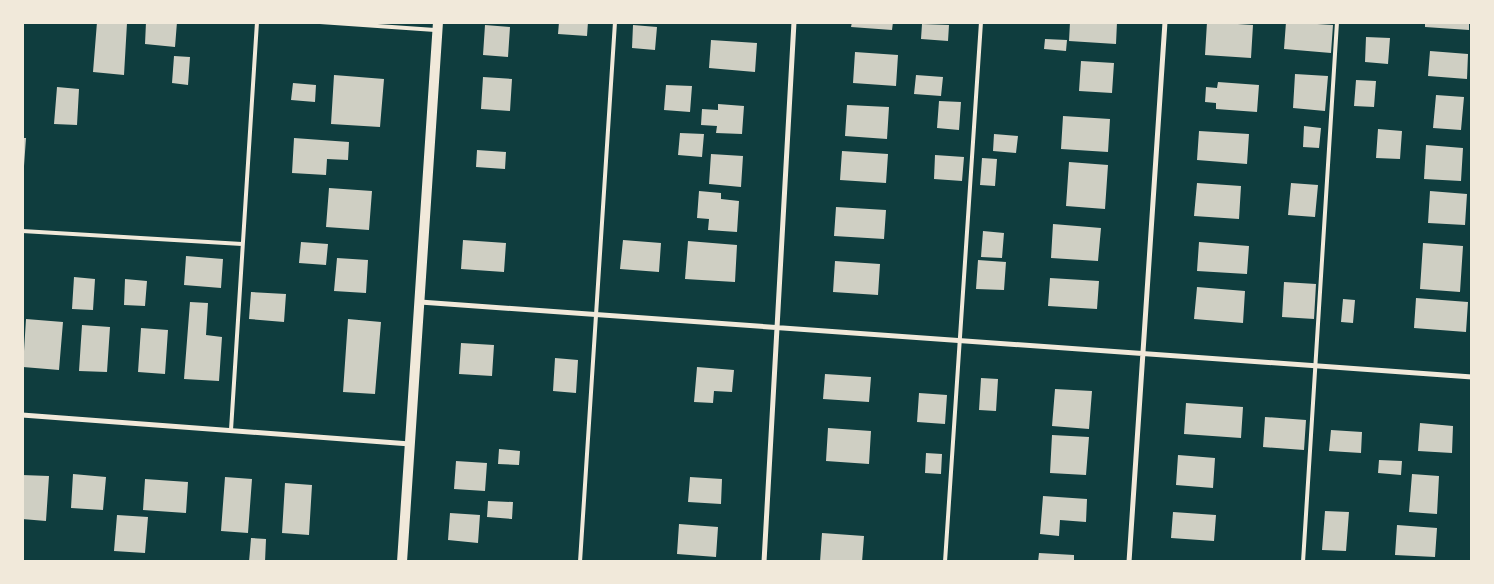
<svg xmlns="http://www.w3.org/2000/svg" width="1494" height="584" viewBox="0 0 1494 584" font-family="'Varela Round',sans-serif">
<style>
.building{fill:#cfcfc3}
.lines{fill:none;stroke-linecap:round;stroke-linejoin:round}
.service{stroke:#f1e9da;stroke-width:4}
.minor{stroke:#f1e9da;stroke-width:5}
.secondary{stroke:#f1e9da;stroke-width:10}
</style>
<rect width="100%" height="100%" fill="#0f3d3e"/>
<path class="building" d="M97,22L127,23L124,75L93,72Z
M146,22H177L175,47L145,44Z
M559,22H588L587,36L558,34Z
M852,22H893L892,30L851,27Z
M1070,22H1117L1116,44L1069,41Z
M1207,22L1253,25L1251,58L1205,55Z
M1286,22L1333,25L1331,53L1284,49Z
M1425,22H1469V30L1425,27Z
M922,24L949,25L948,41L921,39Z
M485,25L510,27L508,57L483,55Z
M633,25L657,27L655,50L632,48Z
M1366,37L1390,38L1388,64L1365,62Z
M1045,39L1067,40L1066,51L1044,49Z
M711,40L757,43L755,72L709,68Z
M1430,51L1468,54L1467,79L1428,76Z
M855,52L898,55L896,86L853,83Z
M174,56L190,57L188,85L172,83Z
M1081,61L1114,63L1112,93L1079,91Z
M1295,74L1328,76L1325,111L1293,108Z
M334,75L384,79L380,127L331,124Z
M916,75L943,77L941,96L914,94Z
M483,77L512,79L510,111L481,109Z
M1356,80L1376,81L1374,107L1354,106Z
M1218,82L1259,85L1257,112L1216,109V103L1205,102L1206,87L1217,88Z
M293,83L316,85L315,102L291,100Z
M666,85L692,86L690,112L664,110Z
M57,87L79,89L77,125L54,124Z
M1436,95L1464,97L1461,130L1433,128Z
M939,101L961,102L959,130L937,128Z
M718,104L744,106L742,134L716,133L717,126L701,125L702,109L718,110Z
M847,105L889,107L887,139L845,136Z
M1063,116L1110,119L1108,152L1061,149Z
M1304,126L1321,128L1319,148L1303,147Z
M1378,129L1402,131L1400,159L1376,158Z
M1199,131L1249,134L1247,164L1197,160Z
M680,133L704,134L702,157L678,155Z
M994,134L1018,136L1016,153L993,151Z
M22,138H26L24,166H22Z
M294,138L349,142L348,160L327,159L326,175L292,173Z
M1426,145L1463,148L1461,181L1424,179Z
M477,150L506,152L505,169L476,167Z
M842,151L888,154L886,183L840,180Z
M711,154L743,156L741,187L709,184Z
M935,155L964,157L962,181L934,179Z
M982,158L997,159L995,186L980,185Z
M1069,162L1108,165L1105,209L1066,206Z
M1197,183L1241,186L1239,219L1194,216Z
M1291,183L1318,185L1315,217L1288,215Z
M329,188L372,191L369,230L326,227Z
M699,191L721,193V199L739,201L737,232L708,230L709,219L697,218Z
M1430,191L1467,194L1465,225L1428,223Z
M836,207L886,210L884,239L834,236Z
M1053,224L1101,228L1098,261L1051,258Z
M983,231L1004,233L1002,258L981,257Z
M463,240L506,243L504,272L461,269Z
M623,240L661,243L659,272L620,269Z
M688,241L737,245L735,282L685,279Z
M301,242L328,244L326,265L299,263Z
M1199,242L1249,246L1247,274L1197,271Z
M1423,243L1463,246L1460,292L1420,289Z
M186,256L223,259L221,288L184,285Z
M337,258L368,260L366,293L334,291Z
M978,260L1006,262L1004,290L976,289Z
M835,261L880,264L878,295L833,292Z
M74,277L95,279L93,310L72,309Z
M1050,278L1099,281L1097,309L1048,306Z
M125,279L147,281L145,306L124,305Z
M1284,282L1316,284L1314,319L1282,317Z
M1197,287L1245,291L1243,323L1194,319Z
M251,292L286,294L284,322L249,319Z
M1416,298L1468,302L1466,332L1414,328Z
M1343,299L1355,300L1353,323L1341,322Z
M190,302L208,303L206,335L222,337L219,381L184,379Z
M26,319L63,322L59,370L23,367Z
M348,319L381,322L375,394L343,392Z
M82,325L110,327L107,372L79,371Z
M141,328L168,330L165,374L138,372Z
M461,343L494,345L492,376L459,374Z
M555,358L578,360L576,393L553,391Z
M697,367L734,370L732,392L714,391L713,403L694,402Z
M825,374L871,377L869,402L823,399Z
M981,378L998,379L996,411L979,410Z
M1055,389L1092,391L1089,429L1052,426Z
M919,393L947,395L945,424L917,422Z
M1186,403L1243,407L1241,438L1184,434Z
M1265,417L1306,420L1304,450L1263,447Z
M1420,423L1453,426L1452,453L1418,451Z
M828,428L871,431L869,464L826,461Z
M1331,430L1362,432L1361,453L1329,451Z
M1052,435L1089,437L1086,475L1050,473Z
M499,449L520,451L519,465L498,464Z
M926,453L942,454L941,474L925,473Z
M1178,455L1215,458L1213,488L1176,485Z
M1379,460L1402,461L1401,475L1378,473Z
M456,461L487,463L485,491L454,489Z
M73,474L106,477L103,510L71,508Z
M1412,474L1439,476L1437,514L1409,512Z
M22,475L49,476L46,521L22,519Z
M225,477L252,479L248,533L221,531Z
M690,477L722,479L721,504L688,502Z
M145,479L188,482L186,513L143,510Z
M285,483L312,485L309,535L282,533Z
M1043,496L1087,499L1086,522L1060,520L1059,536L1040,534Z
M488,501L513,502L512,519L487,517Z
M1325,511L1349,512L1346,551L1322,550Z
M1173,512L1216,515L1214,541L1171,538Z
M450,513L480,515L478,543L448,540Z
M117,515L148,517L145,553L114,551Z
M679,524L718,527L716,557L677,554Z
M1397,525L1437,528L1435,557L1395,555Z
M822,533L864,536L862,562H820Z
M251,538L266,539L265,562H249Z
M1039,553L1074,555V562H1038Z"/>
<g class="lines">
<path class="service" d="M320,22L435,30
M22,231L242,244
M231,430L257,22
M580,562L615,22
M945,562L981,22
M1303,562L1337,22"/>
<path class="minor" d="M420,302L1472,377
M22,415L410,444
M764,562L794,22
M1129,562L1165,22"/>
<path class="secondary" d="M402,562L438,22"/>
</g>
<rect width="1494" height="584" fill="none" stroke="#f1e9da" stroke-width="48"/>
</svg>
